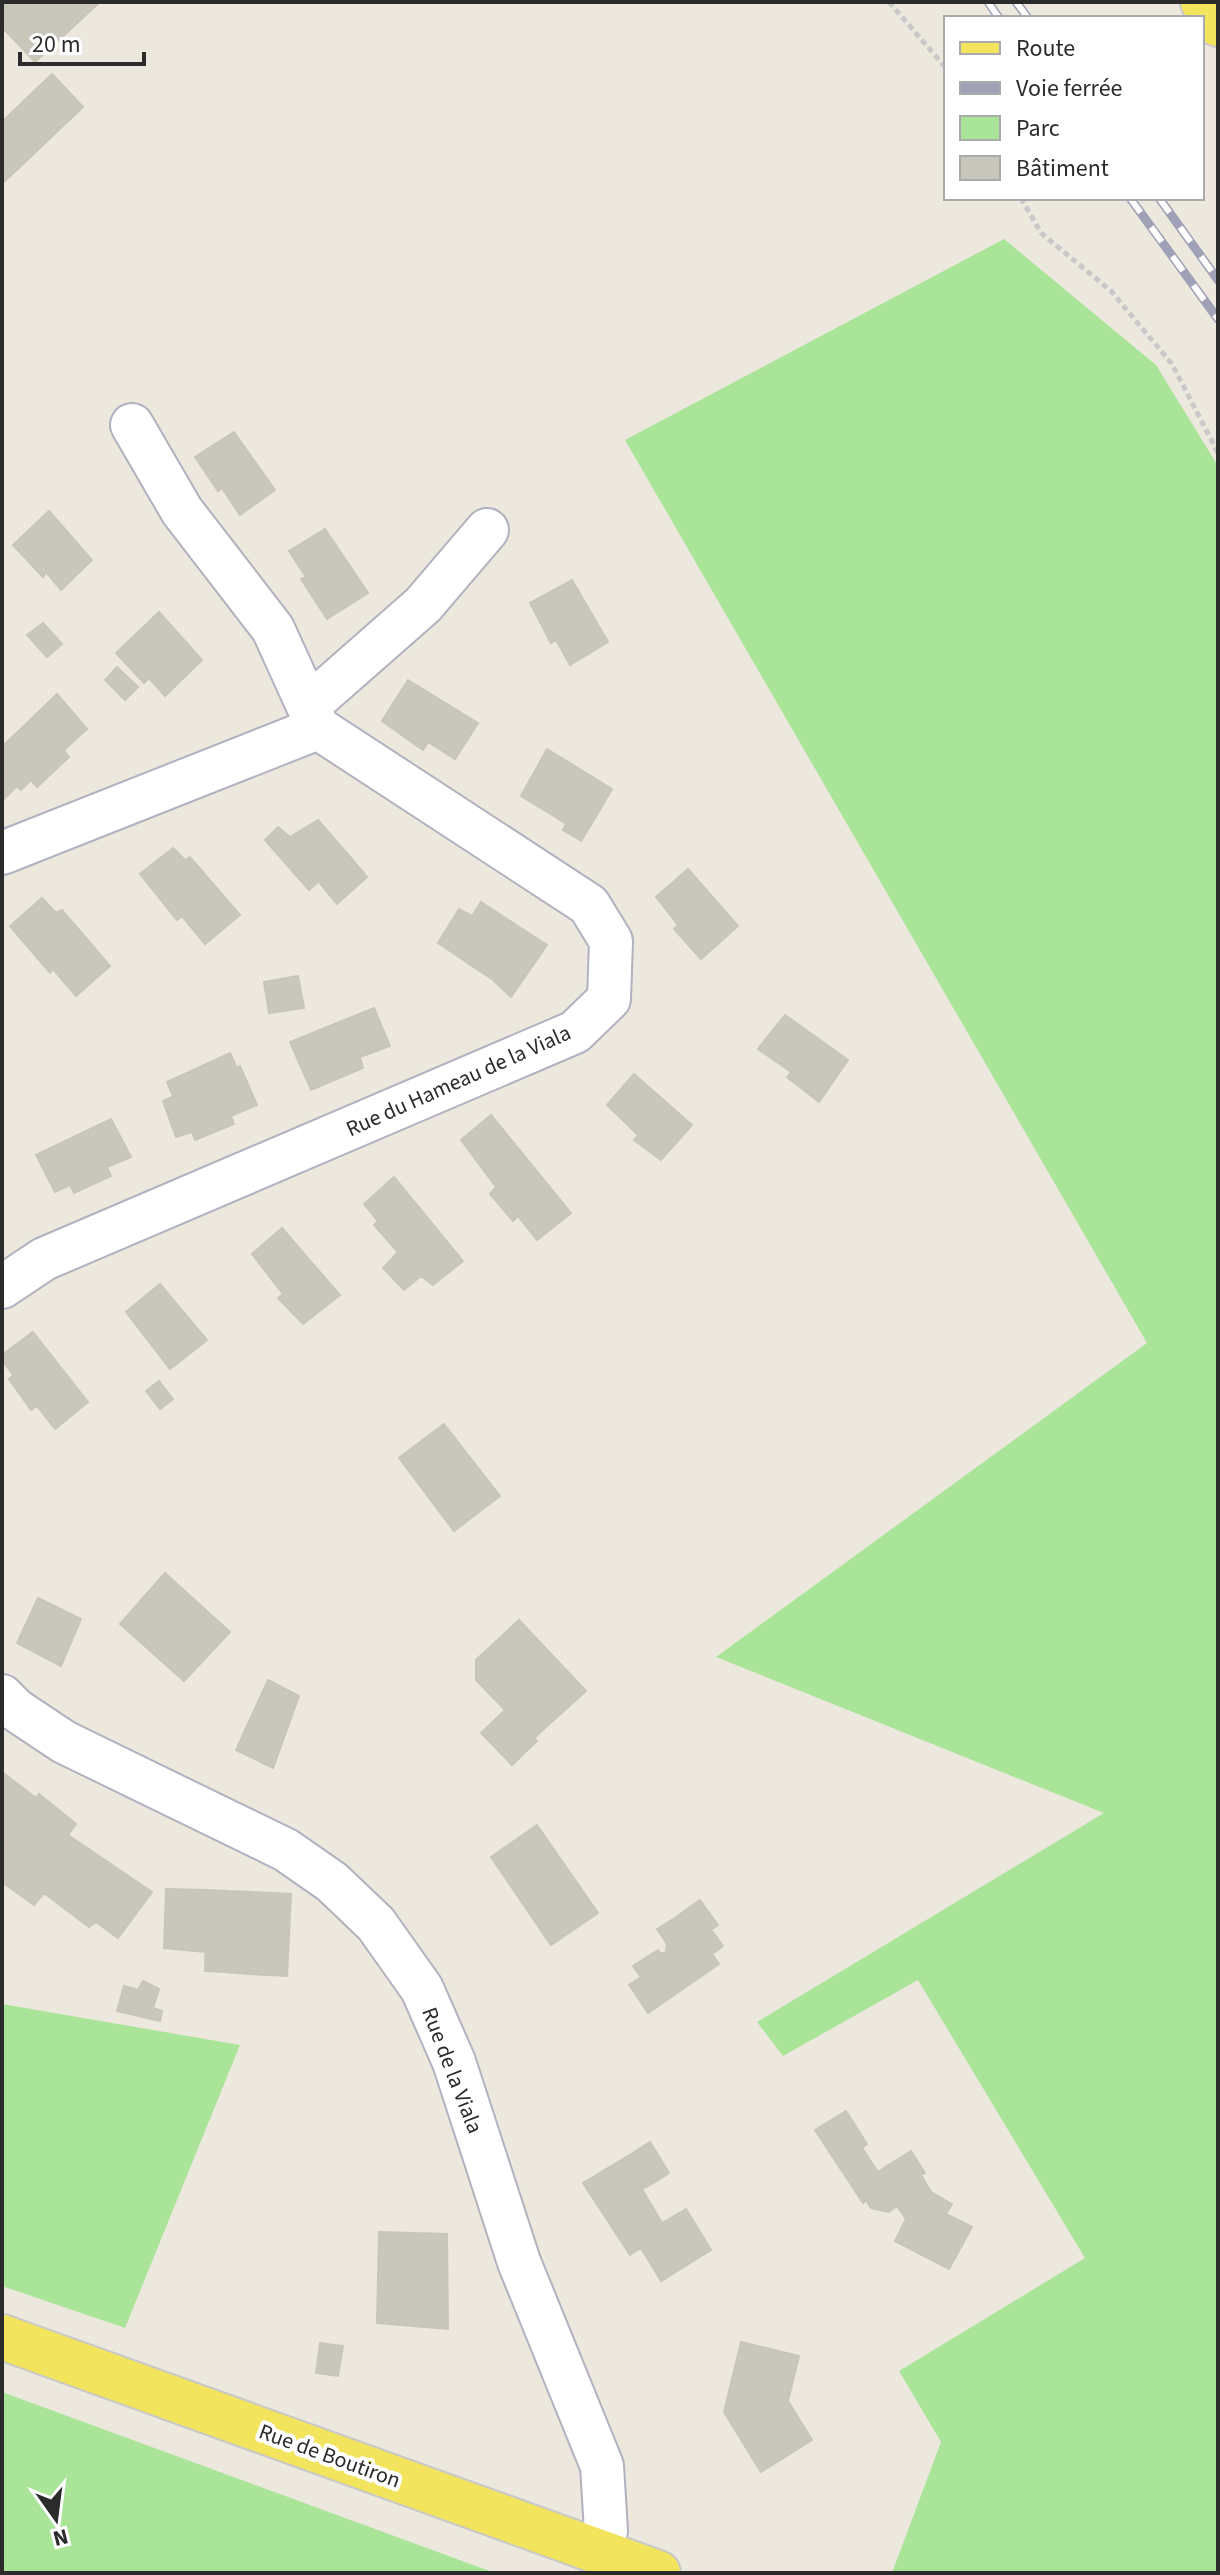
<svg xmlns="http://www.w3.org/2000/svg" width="1220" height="2575" viewBox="0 0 1220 2575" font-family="'Source Sans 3',sans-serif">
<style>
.green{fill:#a9e499}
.building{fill:#c9c6bc;stroke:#c9c5b7;stroke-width:2}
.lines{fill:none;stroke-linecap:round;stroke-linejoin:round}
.minor-casing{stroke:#b1b1bf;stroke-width:46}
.major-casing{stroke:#c8c8c8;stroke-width:48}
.path{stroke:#c8c8c8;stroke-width:5;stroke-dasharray:6 4;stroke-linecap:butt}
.minor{stroke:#fff;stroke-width:42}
.major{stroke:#f3e45d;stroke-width:44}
.rail-casing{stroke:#a0a0b6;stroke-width:9}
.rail{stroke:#fff;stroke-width:6;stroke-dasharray:18;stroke-linecap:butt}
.labels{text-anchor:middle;stroke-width:8;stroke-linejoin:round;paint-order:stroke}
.street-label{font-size:22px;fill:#2b2b2b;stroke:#fff}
</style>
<rect width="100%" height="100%" fill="#ede8dd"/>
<path class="green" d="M1004,239L1156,365L1218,466V2573H892L941,2442L899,2371L1085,2258L918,1980L783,2056L757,2022L1104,1813L716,1657L1147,1343L625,440Z
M2,2004L240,2045L125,2328L2,2286Z
M2,2392L495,2573H2Z"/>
<path class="building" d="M9,2H100L35,62L2,27V8Z
M52,74L83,107L2,184V122Z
M234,432L275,490L240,515L222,488L218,491L195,457Z
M49,511L92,560L61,590L46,572L43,577L13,545Z
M325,529L368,593L327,619L301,579L306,577L289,551Z
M572,580L608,642L570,665L556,640L551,643L530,603Z
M159,612L202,660L165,696L149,678L144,683L116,653Z
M43,623L62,644L47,657L27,635Z
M117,667L138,687L125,700L105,680Z
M408,680L478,723L455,759L428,742L423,750L382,721Z
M57,694L87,729L64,750L69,757L37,787L31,780L21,790L2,769V747Z
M547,749L612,789L592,823L565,805L557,818L521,796Z
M2,769L17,786L4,799L2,797Z
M565,805L592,823L581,841L563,830L566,824L557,818Z
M318,820L346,852L313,875L319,881L309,890L265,840L278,827L290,837Z
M173,848L185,860L190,857L240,915L205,944L182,916L177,920L140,874Z
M346,852L367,877L337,904L313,875Z
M688,869L738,926L701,959L674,929L678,925L656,897Z
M42,898L56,913L62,910L110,966L76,996L53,969L50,973L10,926Z
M481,902L547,945L511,997L493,980L438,943L459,909L472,916Z
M298,976L304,1008L269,1013L264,982Z
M374,1008L390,1046L360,1057L363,1068L311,1090L290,1042Z
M785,1015L848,1060L805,1091L787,1077L791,1072L758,1049Z
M230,1053L237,1068L173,1096L167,1082Z
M848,1060L819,1102L805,1091Z
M240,1066L257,1105L231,1116L234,1124L195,1140L192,1132L176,1137L163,1101Z
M634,1074L692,1125L661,1160L634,1140L638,1135L607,1105Z
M491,1115L571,1213L537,1240L518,1216L513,1221L490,1194L496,1187L461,1140Z
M111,1119L131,1157L107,1167L111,1176L74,1193L70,1185L55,1192L36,1155Z
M394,1177L463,1261L433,1285L421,1276L404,1290L383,1268L398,1252L374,1225L378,1221L364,1204Z
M282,1228L293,1241L262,1267L252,1254Z
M293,1241L340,1295L303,1324L278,1298L283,1294L262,1267Z
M160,1284L207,1340L170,1369L126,1312Z
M33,1332L88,1402L55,1429L37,1406L31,1410L9,1379L13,1375L2,1360V1355Z
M159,1381L173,1399L160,1409L146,1391Z
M444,1424L500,1496L454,1531L399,1458Z
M165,1573L230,1632L184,1681L120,1624Z
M38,1598L81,1619L61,1666L17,1643Z
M519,1620L586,1691L534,1738L537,1741L512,1765L481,1733L505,1710L476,1680V1660Z
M268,1680L299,1696L273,1768L236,1750Z
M2,1772L36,1798L2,1848Z
M39,1794L76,1824L68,1835L152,1892L118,1938L96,1922L89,1927L44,1893L34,1905L2,1882V1848Z
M537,1825L598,1913L551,1945L491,1857Z
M166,1889L207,1890L205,1952L164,1948Z
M207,1890L229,1891L225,1972L205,1971Z
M229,1891L252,1892L248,1974L225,1972Z
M252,1892L291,1894L287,1976L248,1974Z
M700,1900L718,1925L711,1930L698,1911L679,1924L675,1918Z
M698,1911L723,1946L712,1954L719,1964L648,2013L634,1992L646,1984L633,1966L658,1950L661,1954L666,1952L667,1944L657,1929L675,1918L679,1924Z
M641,1977L646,1984L634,1992L629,1985Z
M143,1981L159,1989L153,2008L162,2011L160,2021L117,2011L124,1986L138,1990Z
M846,2111L867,2144L862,2148L882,2178L891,2172L887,2166L911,2151L925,2173L921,2175L931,2192L952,2204L946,2214L972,2227L949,2269L895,2241L906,2219L897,2206L889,2212L871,2208L866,2200L863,2203L815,2130Z
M650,2142L669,2173L655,2182L636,2151Z
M636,2151L655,2182L642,2189L662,2223L686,2209L711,2250L661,2281L641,2248L630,2255L583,2183Z
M887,2166L891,2172L882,2178L878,2172Z
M379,2232L447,2234L448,2329L377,2323Z
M741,2342L799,2356L788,2401L812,2440L761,2472L724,2412Z
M320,2343L343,2346L338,2376L316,2373Z"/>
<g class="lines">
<g class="minor-casing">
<path id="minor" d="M132,425L182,511L273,629L318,728
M308,706L423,605L487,530
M2,853L318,728L589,905L611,941L609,999L575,1032L44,1259L2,1287
M2,1696L16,1710L64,1742L286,1850L332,1882L376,1924L422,1989L454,2062L519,2262L602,2466L606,2531L597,2551"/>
</g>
<g class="major-casing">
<path id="major" d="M1203,2L1218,24
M2,2337L658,2573"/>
</g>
<path class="path" d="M889,2L946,68
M1021,198L1041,233L1111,291L1172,364L1218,453"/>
<use href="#minor" class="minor"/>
<use href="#major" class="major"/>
<g class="rail-casing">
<path id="rail" d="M988,2L999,18
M1016,2L1028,18
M1130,198L1218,319
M1159,198L1218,280"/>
</g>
<use href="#rail" class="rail"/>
</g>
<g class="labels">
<g class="street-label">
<text transform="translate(458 1080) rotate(-24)" y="8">Rue du Hameau de la Viala</text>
<text transform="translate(453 2070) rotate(69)" y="8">Rue de la Viala</text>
<text transform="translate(330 2455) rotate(20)" y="8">Rue de Boutiron</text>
</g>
</g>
<rect width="1220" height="2575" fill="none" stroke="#2b2b2b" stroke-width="8"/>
<rect x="944" y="16" width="260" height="184" fill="#ffffff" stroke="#aaaaaa" stroke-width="2"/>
<rect x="960" y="42" width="40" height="12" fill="#f3e45d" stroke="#aaaaaa" stroke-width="2"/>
<text x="1016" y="56" font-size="24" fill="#2b2b2b">Route</text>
<rect x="960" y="82" width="40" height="12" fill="#a0a0b6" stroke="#aaaaaa" stroke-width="2"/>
<text x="1016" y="96" font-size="24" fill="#2b2b2b">Voie ferrée</text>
<rect x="960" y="116" width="40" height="24" fill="#a9e499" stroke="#aaaaaa" stroke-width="2"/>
<text x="1016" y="136" font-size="24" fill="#2b2b2b">Parc</text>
<rect x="960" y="156" width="40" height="24" fill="#c9c6bc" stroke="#aaaaaa" stroke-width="2"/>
<text x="1016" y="176" font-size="24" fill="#2b2b2b">Bâtiment</text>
<g transform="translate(56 2519) rotate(166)" stroke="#ffffff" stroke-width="6" paint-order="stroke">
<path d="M0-6L14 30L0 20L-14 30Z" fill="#2b2b2b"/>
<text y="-12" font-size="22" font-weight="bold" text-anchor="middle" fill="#2b2b2b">N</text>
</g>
<path d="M20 52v12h124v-12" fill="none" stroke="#2b2b2b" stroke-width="4"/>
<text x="32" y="52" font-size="24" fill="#2b2b2b" stroke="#ffffff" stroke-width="6" paint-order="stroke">20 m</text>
</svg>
